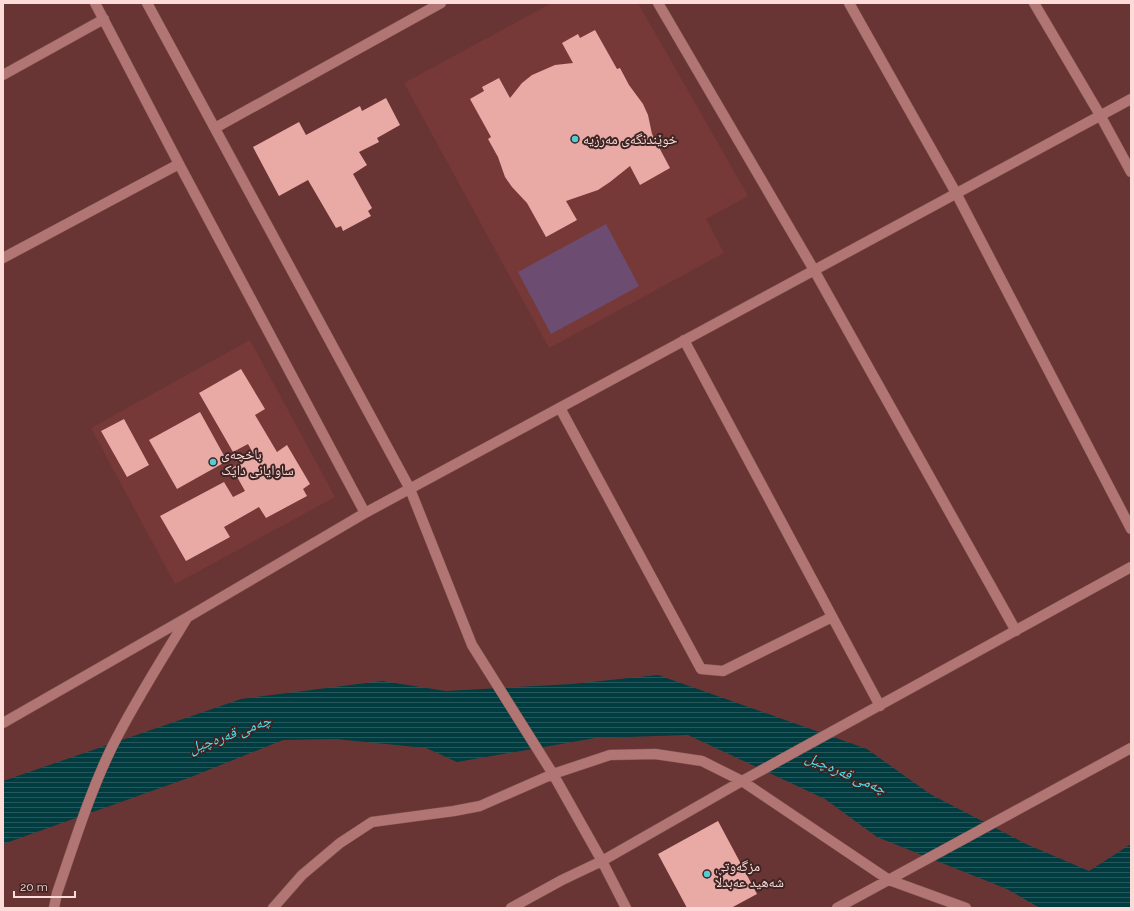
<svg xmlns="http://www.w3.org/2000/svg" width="1134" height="911" viewBox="0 0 1134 911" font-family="Raleway,'Noto Naskh Arabic',sans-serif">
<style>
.built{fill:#763938}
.green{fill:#6c4c71}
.water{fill:url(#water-rules)}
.building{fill:#e9aaa6}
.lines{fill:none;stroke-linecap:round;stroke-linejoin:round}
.minor-casing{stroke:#815554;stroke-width:11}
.minor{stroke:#b17673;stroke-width:10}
.poi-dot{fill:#52ccd5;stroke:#3e2524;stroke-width:1.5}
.labels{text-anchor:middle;stroke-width:4;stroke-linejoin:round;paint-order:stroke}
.poi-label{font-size:14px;fill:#fddbd9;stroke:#3e2524;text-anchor:start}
.water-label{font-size:15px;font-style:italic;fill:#4be1ed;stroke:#3e2524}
</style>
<defs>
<pattern id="water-rules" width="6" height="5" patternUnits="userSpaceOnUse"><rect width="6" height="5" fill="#003c40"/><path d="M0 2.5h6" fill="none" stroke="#26585b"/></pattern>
</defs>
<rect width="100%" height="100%" fill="#693534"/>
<path class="built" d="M552,3H638L748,196L706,219L724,253L549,348L404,83Z
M250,340L335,497L175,584L91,428Z"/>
<path class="green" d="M606,224L639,286L551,334L518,272Z"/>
<path class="water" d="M658,675L867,749L930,794L1026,844L1089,871L1131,844V908H1040L1007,889L877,837L825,799L688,735L595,738L457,762L426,748L336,739L283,740L191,777L3,844V781L241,699L382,681L446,691L572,684Z"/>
<path class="building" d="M595,30L617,69L620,68L629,85L643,104L648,115L652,134L670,168L640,185L630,166L610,182L598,190L566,201L577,220L546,237L527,203L512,187L505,177L498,157L488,139L491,137L470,99L484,91L482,87L499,78L510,98L522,83L532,75L555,65L573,63L562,43L578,34L580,38Z
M386,98L400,125L377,138L379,142L359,152L367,165L353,174L372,208L368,211L371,216L343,231L341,226L336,228L308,180L279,196L253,147L299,122L306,135L360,106L362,111Z
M241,369L265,409L255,415L277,452L287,445L310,484L303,489L307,496L266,518L259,507L224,527L230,537L186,561L160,516L224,482L233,497L245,491L232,468L254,455L248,444L233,452L199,393Z
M200,412L227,461L177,489L149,440Z
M124,419L149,465L127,477L101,431Z
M718,821L757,894L731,908H687L658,854Z"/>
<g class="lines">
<g class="minor-casing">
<path id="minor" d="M95,3L179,164L365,513
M147,3L410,489L472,645L553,774L602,861L626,908
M658,3L814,270L1016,631
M849,3L956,193L1131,529
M1034,3L1100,115L1131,172
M3,75L104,19
M215,128L441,3
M3,258L179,164
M684,340L880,706
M560,408L701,669L723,671L832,617
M3,723L188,617L365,513L1131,99
M54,908L57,893C74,844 89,794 112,747C134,703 161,661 187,618
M273,908L302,875L340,843L372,822L454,811L480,806L553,774L610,755L655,754L702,761L742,781L889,880L966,908
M511,908L562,880L602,861L742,781L1131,567
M837,908L1131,748"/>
</g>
<use href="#minor" class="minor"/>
</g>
<g class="poi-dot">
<circle cx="575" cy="139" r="4"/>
<circle cx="213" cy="462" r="4"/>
<circle cx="707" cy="874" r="4"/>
</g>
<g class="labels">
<g class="poi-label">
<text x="583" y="144">خوێندنگەی مەرزیە</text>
<text x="221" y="459">باخچەی<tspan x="221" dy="16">ساوایانی دایک</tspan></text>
<text x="715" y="871">مزگەوتی<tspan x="715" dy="16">شەهید عەبدڵا</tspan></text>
</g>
<g class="water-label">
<text transform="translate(230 734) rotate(-20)" y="5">چەمی قەرەچیل</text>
<text transform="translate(846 773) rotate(23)" y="5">چەمی قەرەچیل</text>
</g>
</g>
<rect width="1134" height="911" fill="none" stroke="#fddbd9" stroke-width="8"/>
<path d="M14 891v6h61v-6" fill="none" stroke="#fddbd9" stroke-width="2"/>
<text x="20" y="891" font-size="12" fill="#fddbd9" stroke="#3e2524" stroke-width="3" paint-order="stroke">20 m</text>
</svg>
